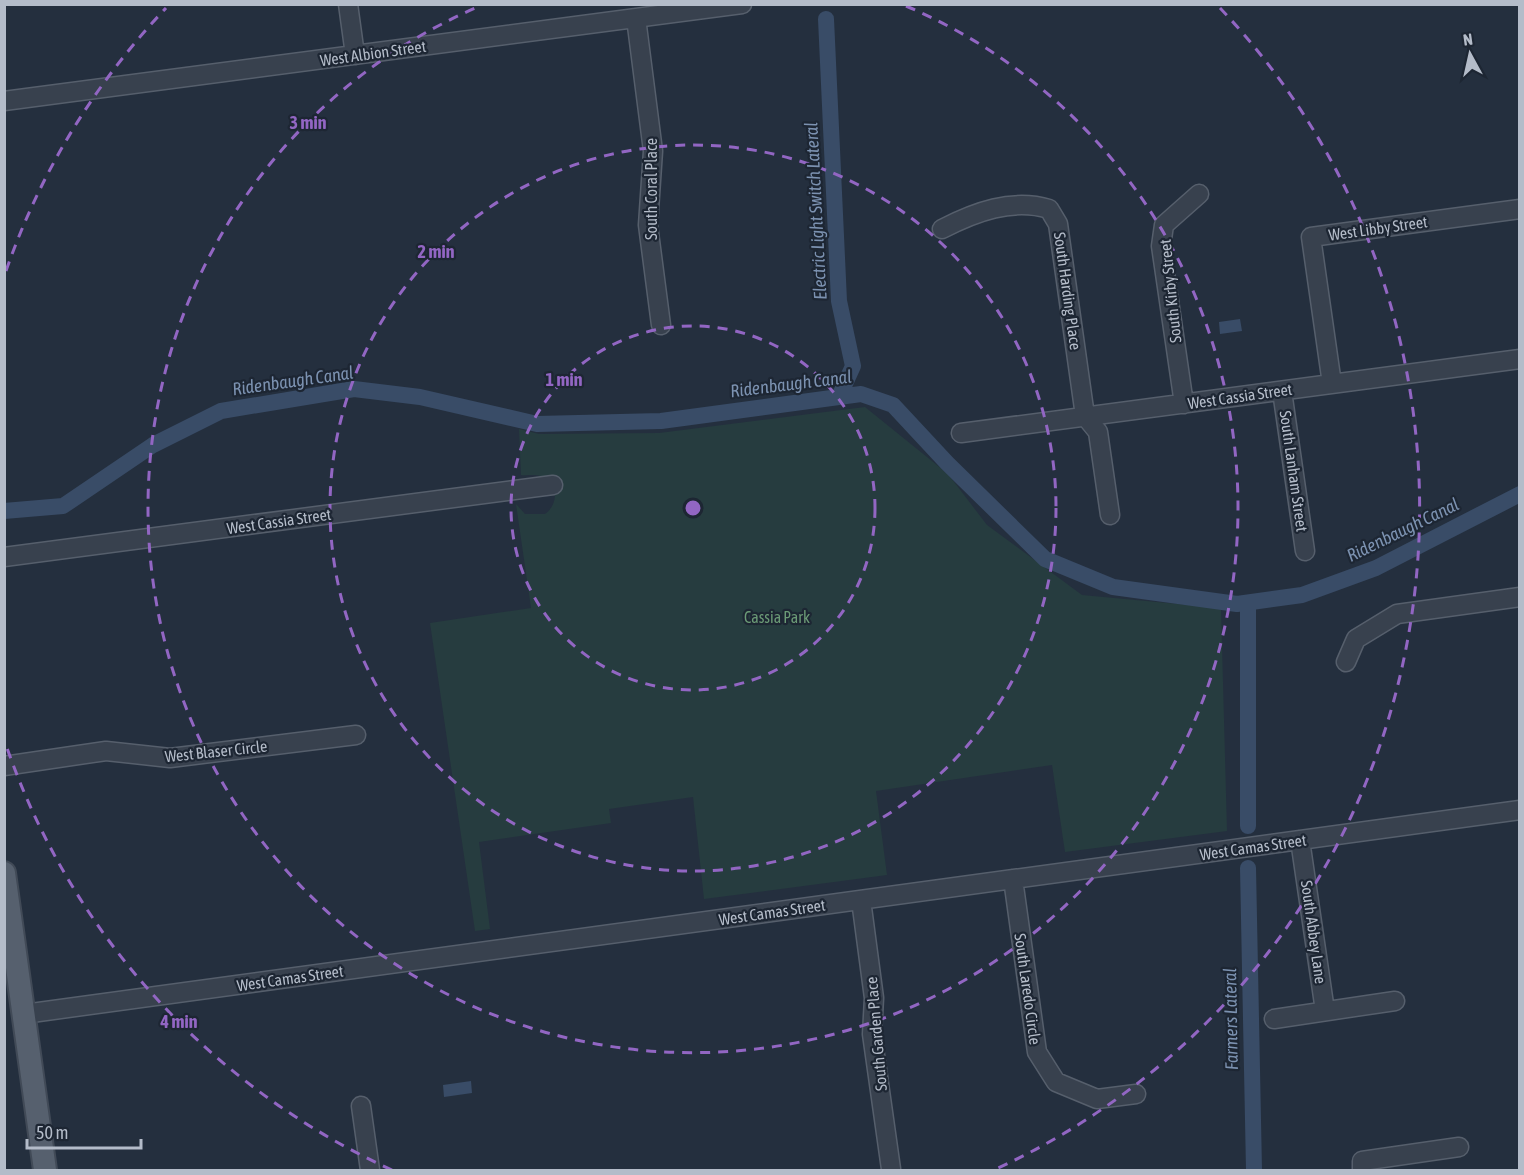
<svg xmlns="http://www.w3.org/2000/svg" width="1524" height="1175" viewBox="0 0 1524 1175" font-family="'Asap Condensed',sans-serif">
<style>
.green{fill:#263c3f}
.water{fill:#394c67}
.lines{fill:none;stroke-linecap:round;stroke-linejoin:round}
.canal{stroke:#394c67;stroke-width:16}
.minor-casing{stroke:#565f6c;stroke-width:21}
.major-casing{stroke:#414a57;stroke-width:26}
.minor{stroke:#38414e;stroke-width:18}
.major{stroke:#56606e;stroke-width:22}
.ring{fill:none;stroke:#9266c3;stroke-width:3;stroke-dasharray:10 8}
.labels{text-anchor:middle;stroke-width:4.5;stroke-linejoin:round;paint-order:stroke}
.street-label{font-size:16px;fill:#b4bcc9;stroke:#1d2633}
.park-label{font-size:16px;fill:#6b9a76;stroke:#1d2633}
.water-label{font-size:18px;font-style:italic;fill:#7c92b1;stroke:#1d2633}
.centre{fill:#9266c3;stroke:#1d2633;stroke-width:3}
.ring-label{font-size:18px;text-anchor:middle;font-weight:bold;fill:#9266c3;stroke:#1d2633;stroke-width:4.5;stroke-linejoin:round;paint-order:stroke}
</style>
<rect width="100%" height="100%" fill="#242f3e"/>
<path class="green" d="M865,407L948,474L987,525L1082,595L1221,608L1227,831L1065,852L1052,765L876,791L887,875L704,899L693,797L609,809L611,823L479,842L490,929L475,931L430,623L531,608L516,504L525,514H545C559,504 559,481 540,476C534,474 527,476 521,475L519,429L539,434L659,433Z"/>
<path class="water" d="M1240,319L1242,331L1220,334L1219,322Z
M471,1081L472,1093L444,1097L443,1085Z"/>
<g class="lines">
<path class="canal" d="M826,19L839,301L853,366L839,397
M4,511L63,506L153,445L221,411L354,389L420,397L537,424L661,421L861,394L893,405L947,463L1045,559L1113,587L1237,604L1302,595L1376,568L1520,494
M1248,826V603
M1248,868L1254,1170"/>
<g class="minor-casing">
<path id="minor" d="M348,4L355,55
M636,18L653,151L648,225L661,325
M4,101L742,4
M942,229C975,212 1012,198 1049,209L1058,224L1085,416L1098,432L1110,515
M1332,384L1311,237L1520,209
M1282,391L1305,551
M1184,404L1161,246L1164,225L1199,194
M961,433L1520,359
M4,557L553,485
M1346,662L1356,639L1397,614L1520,597
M4,766L106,751L170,758L356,735
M1300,840L1325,1011
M1013,879L1037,1052L1056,1082L1097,1099L1136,1094
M861,900L874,998L872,1034L891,1169
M24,1014L1520,810
M1274,1019L1395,1001
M361,1106L370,1170
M1362,1170V1161L1459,1147"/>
</g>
<g class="major-casing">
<path id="major" d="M4,873L45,1170"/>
</g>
<use href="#minor" class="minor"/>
<use href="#major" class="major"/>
</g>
<g class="ring">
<circle cx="693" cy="508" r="182"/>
<circle cx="693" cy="508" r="363"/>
<path d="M906 6A545 545 0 1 1 480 6"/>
<path d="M392 1170A727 727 0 0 1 6 745M6 271A727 727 0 0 1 166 8M1220 8A727 727 0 0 1 994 1170"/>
</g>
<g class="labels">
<g class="street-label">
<text transform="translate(373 53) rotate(-8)" y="6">West Albion Street</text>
<text transform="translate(651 189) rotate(-90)" y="6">South Coral Place</text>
<text transform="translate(1378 228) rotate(-8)" y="6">West Libby Street</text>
<text transform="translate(1068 291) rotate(82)" y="6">South Harding Place</text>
<text transform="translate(1170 291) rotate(-96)" y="6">South Kirby Street</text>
<text transform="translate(1240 396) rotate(-8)" y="6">West Cassia Street</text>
<text transform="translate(1294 471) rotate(82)" y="6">South Lanham Street</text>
<text transform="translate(279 521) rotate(-8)" y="6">West Cassia Street</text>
<text transform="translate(216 751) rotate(-6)" y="6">West Blaser Circle</text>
<text transform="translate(1253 847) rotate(-8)" y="6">West Camas Street</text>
<text transform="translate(772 912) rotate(-8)" y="6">West Camas Street</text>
<text transform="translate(1314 932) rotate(82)" y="6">South Abbey Lane</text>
<text transform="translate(290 978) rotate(-8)" y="6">West Camas Street</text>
<text transform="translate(1028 989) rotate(82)" y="6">South Laredo Circle</text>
<text transform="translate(876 1034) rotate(-95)" y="6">South Garden Place</text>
</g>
<g class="park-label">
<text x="777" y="623">Cassia Park</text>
</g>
<g class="water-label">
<text transform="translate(816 211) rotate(-93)" y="6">Electric Light Switch Lateral</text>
<text transform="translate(293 381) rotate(-8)" y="6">Ridenbaugh Canal</text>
<text transform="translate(791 384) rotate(-7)" y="6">Ridenbaugh Canal</text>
<text transform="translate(1403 530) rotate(-26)" y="6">Ridenbaugh Canal</text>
<text transform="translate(1231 1019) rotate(-91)" y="6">Farmers Lateral</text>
</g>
</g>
<circle cx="693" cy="508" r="9" class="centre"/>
<g class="ring-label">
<text x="308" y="129">3 min</text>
<text x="436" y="258">2 min</text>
<text x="564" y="386">1 min</text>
<text x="179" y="1028">4 min</text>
</g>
<rect width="1524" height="1175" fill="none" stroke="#b4bcc9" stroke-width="12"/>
<g transform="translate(1470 54) rotate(352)" stroke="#1d2633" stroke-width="4.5" paint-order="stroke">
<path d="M0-4.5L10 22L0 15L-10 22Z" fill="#b4bcc9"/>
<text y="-9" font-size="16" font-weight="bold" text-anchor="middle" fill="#b4bcc9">N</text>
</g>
<path d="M27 1139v9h114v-9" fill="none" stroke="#b4bcc9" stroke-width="3"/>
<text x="36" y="1139" font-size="18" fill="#b4bcc9" stroke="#1d2633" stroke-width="4.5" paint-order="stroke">50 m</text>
</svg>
